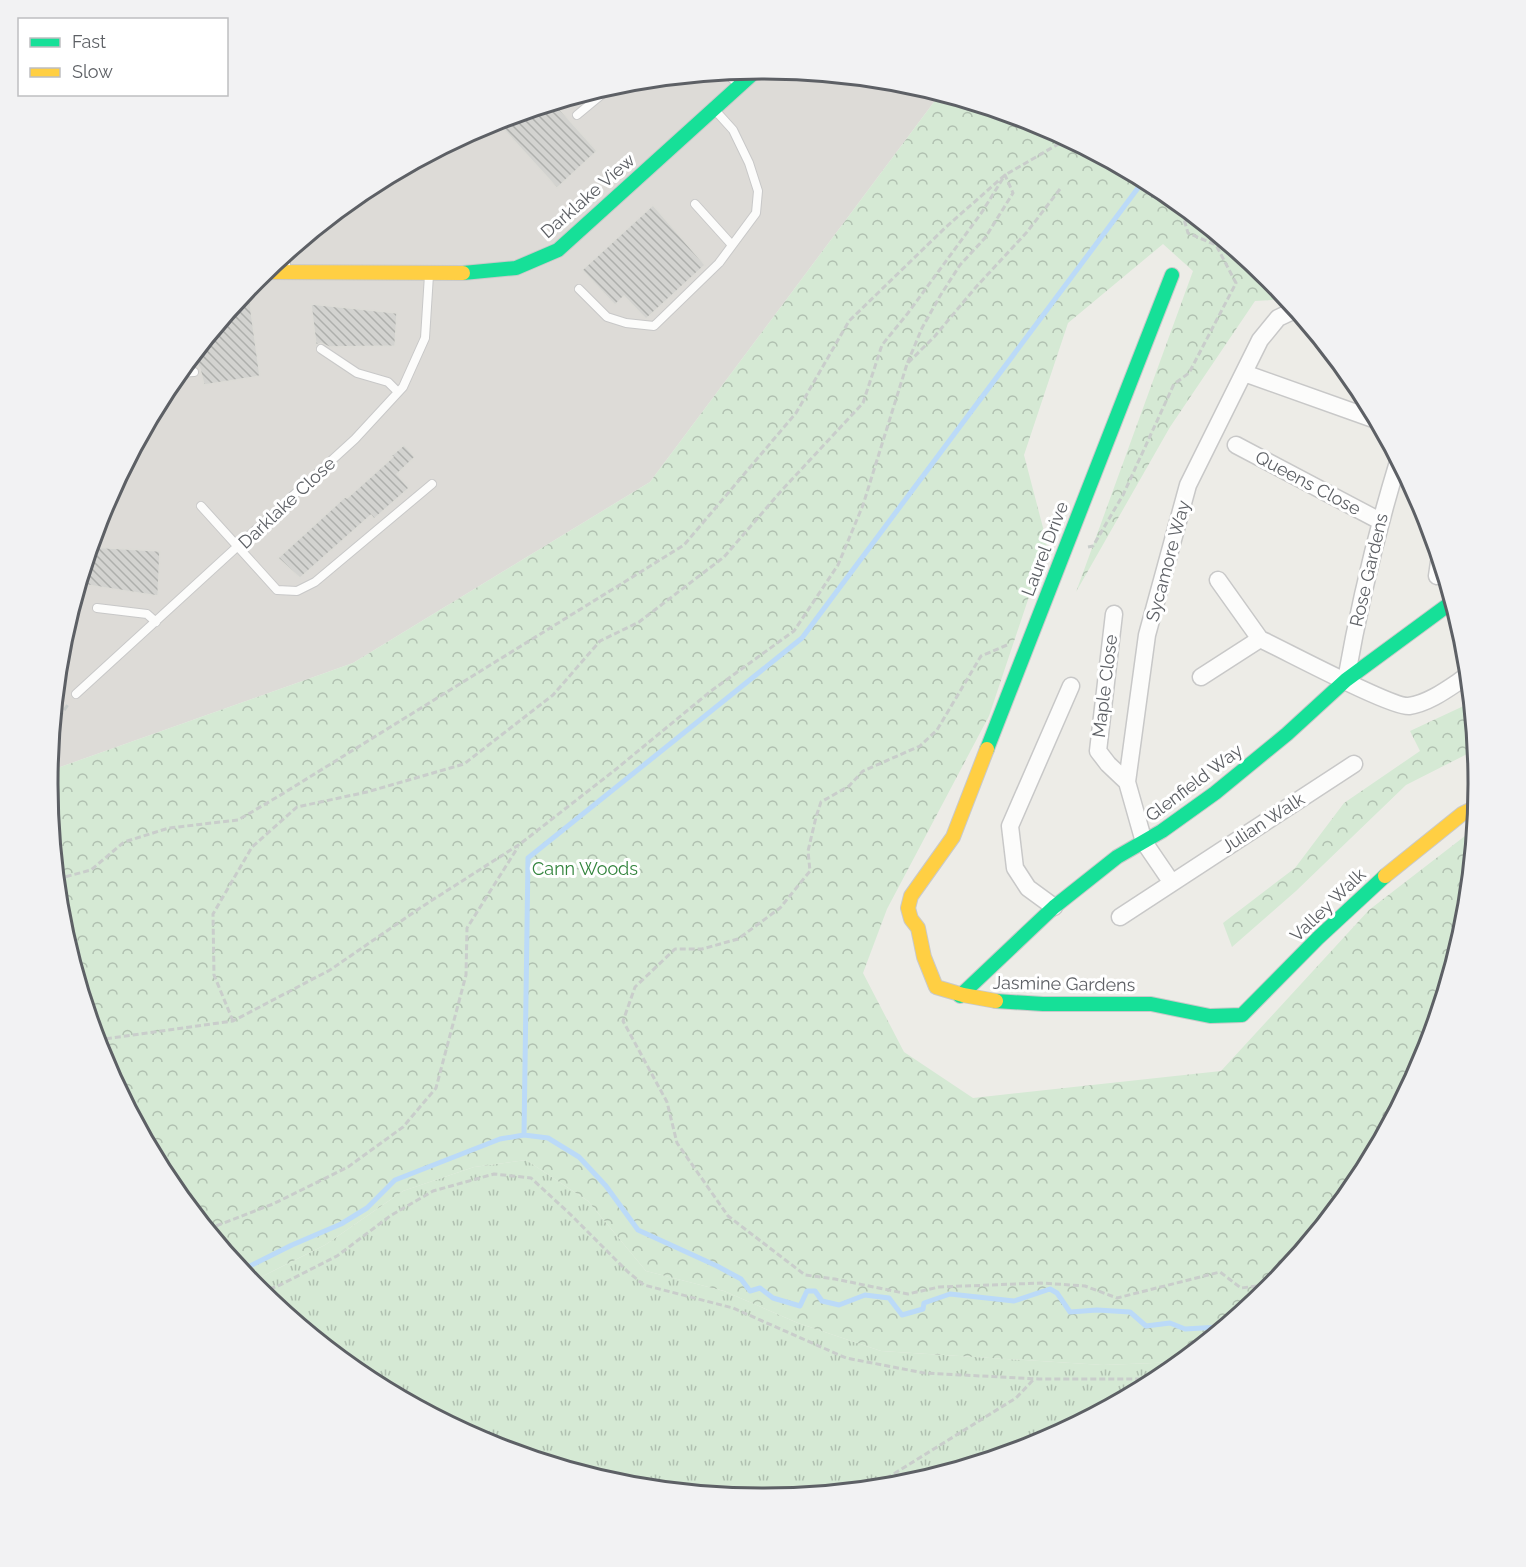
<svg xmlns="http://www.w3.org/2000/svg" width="1526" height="1567" viewBox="0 0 1526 1567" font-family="Raleway,sans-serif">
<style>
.industrial{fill:#dddbd7}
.grass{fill:url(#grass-tufts)}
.forest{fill:url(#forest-crowns)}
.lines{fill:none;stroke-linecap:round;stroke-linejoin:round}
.stream{stroke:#bbdaf8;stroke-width:5}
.building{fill:url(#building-back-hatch);stroke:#dcdbd6;stroke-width:1.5}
.lane-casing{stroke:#c8c8c8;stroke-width:10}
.street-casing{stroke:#c8c8c8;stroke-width:19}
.fast-casing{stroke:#c9c9c9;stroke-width:16}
.slow-casing{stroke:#c9c9c9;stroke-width:16}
.path{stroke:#c9cdcb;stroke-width:3;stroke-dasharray:6 3;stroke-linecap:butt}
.lane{stroke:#fcfcfb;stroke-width:8}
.street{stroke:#fcfcfb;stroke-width:16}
.fast{stroke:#16e098;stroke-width:14}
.slow{stroke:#ffcf43;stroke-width:14}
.labels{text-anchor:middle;stroke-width:6;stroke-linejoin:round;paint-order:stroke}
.street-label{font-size:18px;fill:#5d6065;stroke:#fff}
.park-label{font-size:18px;fill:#34853e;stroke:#fff}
.rim{fill:none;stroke:#5d6065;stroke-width:3}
</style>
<defs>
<pattern id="grass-tufts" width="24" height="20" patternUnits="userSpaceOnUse" patternTransform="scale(1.5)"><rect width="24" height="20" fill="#d5e9d4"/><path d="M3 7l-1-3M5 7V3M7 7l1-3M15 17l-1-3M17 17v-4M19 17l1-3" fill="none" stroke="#b0c0b0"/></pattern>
<pattern id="forest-crowns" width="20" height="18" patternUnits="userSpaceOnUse" patternTransform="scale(1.5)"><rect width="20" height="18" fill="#d5e9d4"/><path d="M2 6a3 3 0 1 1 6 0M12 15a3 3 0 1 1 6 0" fill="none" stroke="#b0c0b0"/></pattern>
<pattern id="building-back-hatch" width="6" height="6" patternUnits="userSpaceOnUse" patternTransform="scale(1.5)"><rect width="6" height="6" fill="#d3d3d0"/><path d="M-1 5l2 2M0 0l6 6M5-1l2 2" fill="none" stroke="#aeafac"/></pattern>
</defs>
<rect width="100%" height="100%" fill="#edece7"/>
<path class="industrial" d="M763,69L903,82L940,94L650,482L353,663L49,771L62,644L103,510L169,386L258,278L366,189L490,123L624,82Z"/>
<path class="grass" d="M526,1160L588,1201L646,1271L724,1291L798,1323L881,1351L1103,1365L1179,1362L1160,1378L1036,1444L902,1485L763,1498L623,1485L489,1444L365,1378L257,1289L251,1282L325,1245L403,1191L474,1167Z"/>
<path class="forest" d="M940,94L1037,123L1161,189L1269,278L1286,299L1255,301L1170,427L1076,592L1193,271L1163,244L1068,323L1024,455L1047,543L989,716L887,909L863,973L904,1052L973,1098L1221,1071L1369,910L1474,829L1464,923L1423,1057L1357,1181L1268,1289L1179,1362L1103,1365L881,1351L798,1323L724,1291L646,1271L588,1201L526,1160L474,1167L403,1191L325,1245L251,1282L168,1180L102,1057L62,923L48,783L49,771L353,663L650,482Z
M1470,703L1475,750L1406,785L1296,891L1232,947L1223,923L1295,868L1344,803L1420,751L1410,731Z"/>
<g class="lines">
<path class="stream" d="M524,1135L528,858L802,638L1138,188
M242,1270L292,1245L341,1224L367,1208L395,1180L500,1139L524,1135L548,1138L579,1157L606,1186L638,1230L717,1266L741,1279L750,1291L760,1288L773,1298L800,1306L807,1291H815L822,1301L839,1305L865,1295L889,1298L902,1315L923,1309L924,1303L950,1294L1014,1301L1050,1289L1057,1293L1070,1312L1097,1310L1130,1312L1146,1326L1170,1323L1185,1329L1220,1327L1229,1321"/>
</g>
<path class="building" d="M554,103L597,151L557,188L496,121Z
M653,205L705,265L646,319L624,296L615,305L582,270Z
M248,289L260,376L204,385L200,369L193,356Z
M311,304L397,313L395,346L329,347L321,343L316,345Z
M404,445L415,457L397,474L409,488L374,519L371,515L300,578L278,558L345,497L347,498L393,457L391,456Z
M91,547L160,551L158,596L80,584Z"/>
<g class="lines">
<g class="lane-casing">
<path id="lane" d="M725,72L738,84
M577,115L612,86
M695,204L732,245
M286,272V254
M579,289L607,317L626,323L654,326L719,263L756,213L758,191L749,163L733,130L714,109
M321,349L357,373L388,382L398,392
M179,373L194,372
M201,506L277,590L297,591L315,582L432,484
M97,608L147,614L156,622
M76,694L355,439L403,387L425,338L429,275"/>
</g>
<g class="street-casing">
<path id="street" d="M1295,310L1278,318L1260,340L1188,485L1147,635L1127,782L1144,842L1172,883L1354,764
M1244,373L1376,420
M1236,445L1380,521
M1437,576L1439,562
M1218,580L1260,639
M1114,614L1098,751L1108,764L1127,782
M1201,677L1260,639C1284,650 1392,708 1409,706C1430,703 1450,687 1467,676
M1346,680C1359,606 1376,534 1398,462
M1054,907L1028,888L1015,868L1010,826L1071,686
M1120,917L1172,883"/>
</g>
<g class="fast-casing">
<path id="fast" d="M463,273L516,268L558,250L758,69
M987,749L1172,275
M960,996L1054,907L1117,857L1162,831L1215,793L1287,734L1346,680L1452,602
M996,1001L1043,1004H1151L1210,1016L1242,1015L1318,938L1385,876"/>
</g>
<g class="slow-casing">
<path id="slow" d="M264,272L463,273
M987,749L953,837L911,896L908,908L911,919L918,928L924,957L936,987L963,995L996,1001
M1385,876L1462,814L1476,807"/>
</g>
<path class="path" d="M1088,547L1093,546L1123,495L1174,384L1189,373L1236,283L1216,245L1188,233L1180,205
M1007,645L981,656L937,730L920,746L863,771L849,786L821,802L816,817L808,851L810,871L780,908L738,939L702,949H675L635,987L623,1021L667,1102L677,1143L728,1216L805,1275L835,1279L908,1294L939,1287L1041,1283L1085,1286L1117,1298L1220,1272L1241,1288L1273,1284
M54,725L69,703
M57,879L91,870L124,842L169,828L238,820L279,796L684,545L796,413L849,321L946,227L1005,175L1067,139
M233,1021L214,975L213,914L252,847L297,807L367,792L464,764L553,695L600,641L639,622L724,557L782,490L863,403L882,345L908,313L982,212L1005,175L1013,193L985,238L960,265L940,296L922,328L907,364L935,336L976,287L1027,232L1060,189
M97,1040L233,1021L330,970L423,906L520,844L615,770L711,691L794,631L838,565L863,505L907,364
M208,1229L273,1204L348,1167L403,1127L436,1088L466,975L467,928L518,847
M261,1292L278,1286L337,1256L390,1216L433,1191L494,1174L531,1178L570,1214L628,1272L644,1285L733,1308L846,1358L924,1373L1039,1379H1158
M871,1488L1016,1398L1034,1379"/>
<use href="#lane" class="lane"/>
<use href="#street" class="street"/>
<use href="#fast" class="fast"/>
<use href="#slow" class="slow"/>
</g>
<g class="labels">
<g class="street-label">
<text transform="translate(588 196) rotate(-41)" y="6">Darklake View</text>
<text transform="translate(1308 483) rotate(28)" y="6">Queens Close</text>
<text transform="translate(287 503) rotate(-43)" y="6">Darklake Close</text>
<text transform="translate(1045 549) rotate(-69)" y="6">Laurel Drive</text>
<text transform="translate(1168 561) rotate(-75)" y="6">Sycamore Way</text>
<text transform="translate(1369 570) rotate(-77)" y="6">Rose Gardens</text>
<text transform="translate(1105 686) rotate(-83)" y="6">Maple Close</text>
<text transform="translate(1194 783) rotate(-37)" y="6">Glenfield Way</text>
<text transform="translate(1263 823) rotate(-33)" y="6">Julian Walk</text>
<text transform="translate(1328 905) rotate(-44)" y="6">Valley Walk</text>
<text transform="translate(1064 984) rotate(1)" y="6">Jasmine Gardens</text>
</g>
<g class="park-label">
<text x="585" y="875">Cann Woods</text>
</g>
</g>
<path d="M0 0H1526V1567H0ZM762 79H764A704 704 0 0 1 1468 783V784A704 704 0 0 1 764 1488H762A704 704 0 0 1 58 784V783A704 704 0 0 1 762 79Z" fill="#f2f2f3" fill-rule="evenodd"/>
<path class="rim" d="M762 79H764A704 704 0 0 1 1468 783V784A704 704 0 0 1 764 1488H762A704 704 0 0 1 58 784V783A704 704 0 0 1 762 79Z"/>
<rect x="18" y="18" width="210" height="78" fill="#ffffff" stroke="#bebfc1" stroke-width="1.5"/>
<rect x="30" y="38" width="30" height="9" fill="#16e098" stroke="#bebfc1" stroke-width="1.5"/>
<text x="72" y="48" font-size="18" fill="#5d6065">Fast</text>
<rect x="30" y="68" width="30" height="9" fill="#ffcf43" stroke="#bebfc1" stroke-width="1.5"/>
<text x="72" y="78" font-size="18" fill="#5d6065">Slow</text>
</svg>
